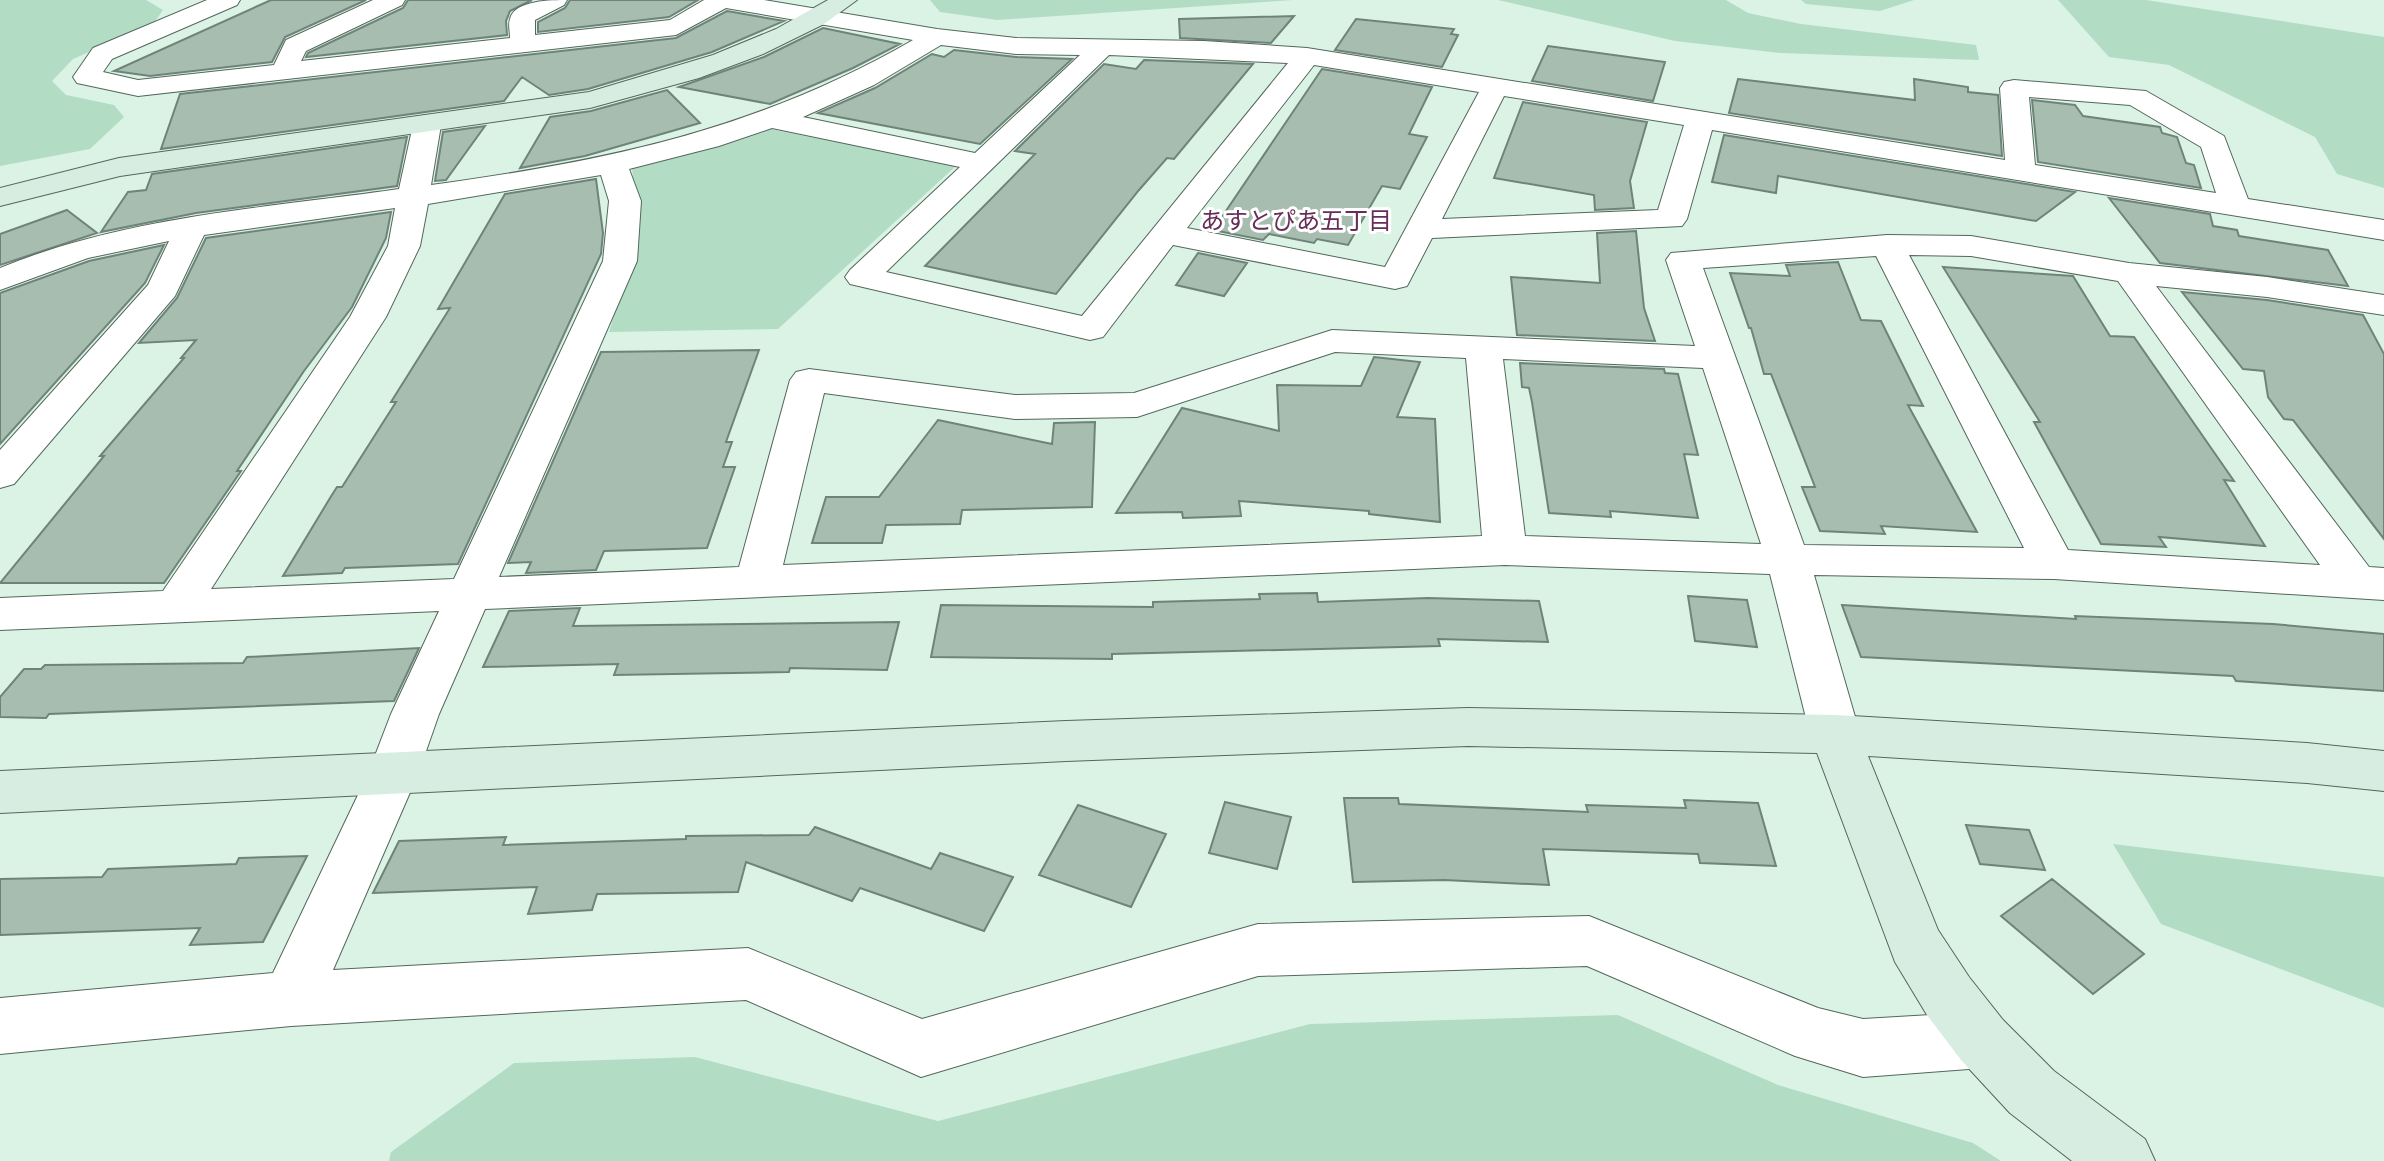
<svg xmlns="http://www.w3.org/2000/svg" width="2384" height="1161" viewBox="0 0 2384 1161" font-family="'Public Sans','Noto Sans JP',sans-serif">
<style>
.green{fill:#b2ddc4}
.building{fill:#a7bdb0;stroke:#6f8478;stroke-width:2}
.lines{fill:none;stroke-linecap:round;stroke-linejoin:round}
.street-casing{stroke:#53675c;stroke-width:2}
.secondary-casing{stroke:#53675c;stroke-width:2}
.street{fill:#fff;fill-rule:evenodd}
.secondary{fill:#d8ede2;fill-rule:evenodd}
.labels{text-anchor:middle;stroke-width:6;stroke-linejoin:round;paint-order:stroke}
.far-neighbourhood-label{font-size:24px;fill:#672d56;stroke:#fff}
</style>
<rect width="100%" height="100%" fill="#dbf3e5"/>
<path class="green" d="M0,0H146L163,10L153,24L73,59L52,81L66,95L114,105L124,117L90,149L0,166Z
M930,0H1294L997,20L940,12Z
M1498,0H1726L1748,13L1801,24L1976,45L1979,60L1781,53L1675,41Z
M1801,0H1914L1880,11L1806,4Z
M2058,0H2146L2384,37V188L2337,174L2315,137L2169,65L2109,57Z
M765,128L956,166L778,329L609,332L638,236L632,168Z
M2113,844L2384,877V1008L2161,924Z
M1618,1015L1778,1085L1973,1143L2001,1161H389L391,1152L514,1063L695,1057L938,1121L1310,1024Z"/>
<path class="building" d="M271,0H366L285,37L272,62L150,76L114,71Z
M408,0H532L510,11L506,21L507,35L306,57L308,53L403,8Z
M570,0H698L669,17L538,32V22L565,8Z
M727,11L784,21L712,52L588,89L549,95L522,77L504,101L161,149L180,94L676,38Z
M1294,16L1271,43L1180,38L1179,19Z
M1356,19L1454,29L1451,34L1458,35L1442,67L1335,50Z
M823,28L900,44L853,68L770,104L679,87L764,57Z
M1548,46L1665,62L1653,101L1532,81Z
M954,50L1016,57L1072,59L980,144L818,113L875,88L932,54L944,57Z
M1144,60L1253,64L1174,159L1167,158L1139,190L1056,294L925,266L1035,154L1015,151L1104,64L1136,69Z
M1322,69L1432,87L1409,134L1427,137L1400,189L1382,186L1348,245L1317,239L1314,243L1269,234L1263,240L1213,230Z
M1738,79L1915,100L1914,79L1968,87V92L1998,95L2002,156L1729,113Z
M667,90L700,123L585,156L520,168L550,117L591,111Z
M2032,100L2075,105L2083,116L2160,127L2162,133L2177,137L2186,163L2194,165L2201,188L2038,162Z
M1523,102L1647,122L1630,181L1634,208L1595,210L1594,195L1494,178Z
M485,126L446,180L435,181L443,132Z
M1724,135L2075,192L2036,221L1778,176L1776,193L1712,182Z
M407,137L397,186L196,213L101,232L128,192L146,190L152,174Z
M596,179L603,233L601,254L458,564L345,568L342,573L283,576L330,498L337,487H342L396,402H391L450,308L438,309L505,194Z
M2109,198L2210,214L2213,226L2237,230L2239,236L2328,250L2348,286L2160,263Z
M67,210L97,233L0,265V234Z
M391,212L386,238L352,307L304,371L237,471H241L164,583H0L104,456H100L184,358H181L196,340L139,343L177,298L206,238Z
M1636,231L1644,308L1655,341L1517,335L1511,277L1600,283L1597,233Z
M164,245L145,283L0,444V293L89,261Z
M1198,253L1247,263L1224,296L1176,285Z
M1838,262L1861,320L1881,321L1923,406L1908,405L1977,532L1881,526L1885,534L1820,531L1802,487H1815L1771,374H1764L1751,328H1749L1730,273L1790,276L1786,265Z
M1943,267L2073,276L2110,336L2134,337L2234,481L2224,480L2265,546L2159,537L2166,547L2101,544L2034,422H2040Z
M2182,292L2267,300L2363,315L2384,354V539L2293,420L2284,419L2268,397L2264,371L2243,369Z
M759,350L726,442H732L723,467H735L707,548L604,551L596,570L526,573L531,562L508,563L601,352Z
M1374,357L1420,362L1397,417L1435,419L1440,522L1369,514V511L1239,501L1241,516L1183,518L1182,512L1116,513L1182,408L1279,431L1277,385L1361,386Z
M1520,363L1664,369L1665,373L1678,374L1698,455L1684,454L1698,518L1610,511L1611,517L1549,513L1532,402L1529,388L1522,387Z
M938,420L1052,444L1054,423L1095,422L1092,507L962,510L960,524L886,525L882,543H812L826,497H879Z
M1317,593L1318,602L1428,598L1539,601L1548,642L1438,639L1440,646L1112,654V659L931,657L941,605L1153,607V602L1260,599L1259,594Z
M1688,596L1747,600L1757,647L1695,641Z
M1842,605L2076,619L2075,616L2273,624L2384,634V691L2236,681L2233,676L1861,657Z
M580,608L573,626L899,622L887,670L790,668L789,672L614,675L618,664L483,667L509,611Z
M419,648L394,701L49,714L46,718L0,717V697L24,669H41L45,665L243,663L247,657Z
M1344,798H1398L1399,804L1588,812L1586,805L1686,808L1684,800L1758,803L1776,866L1700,863L1698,854L1543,849L1549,885L1444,880L1353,882Z
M1225,802L1291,817L1277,869L1209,853Z
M1078,805L1166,834L1131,907L1039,875Z
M1966,825L2029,830L2045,870L1980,864Z
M815,827L931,869L940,853L1013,877L984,931L860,888L852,901L746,862L738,892L597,894L592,910L528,914L537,887L373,893L399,841L506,837L503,845L686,839V836L809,835Z
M307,856L263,942L190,945L200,928L0,935V879L102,877L108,869L236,864L239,858Z
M2052,879L2144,954L2093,994L2001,916Z"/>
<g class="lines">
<g class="street-casing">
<path id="street" d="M207,0H240L237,5L112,59L103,72L138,80L274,65L286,40L373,0H405L402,5L306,51L301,61L510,38C510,32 508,24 510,19C514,0 552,0 567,0L564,5L535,20V35L670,20L704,0H764L937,29L1016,38L1204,41L1307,48L2005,160L2000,88L2004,82L2014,80L2146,91L2224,136L2248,199L2384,220V240L1712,130L1687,219L1682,226L1432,238L1407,286L1395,289L1173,245L1103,337L1090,340L850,284L845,277L850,270L960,167L772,128L719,146L629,169L641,201L637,261L499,577L739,567L790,380L796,372L809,369L1015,395L1134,393L1332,330L1695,346L1666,260L1671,253L1887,235L1971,236L2129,263L2267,277L2384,295V315L2267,297L2156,286L2369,567L2384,568V600L2054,579L1814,575L1860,734L1852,748L1835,753L1818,748L1810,734L1770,574L1505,565L485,609L439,714L418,774L333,970L748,948L922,1019L1258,924L1589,916L1818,1008L1863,1019L1982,1012L2003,1020L2012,1040L2003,1060L1982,1068L1863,1077L1795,1056L1587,966L1258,976L921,1077L746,1000L291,1026L0,1054V998L273,973L368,774L391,714L439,611L0,630V598L163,591L350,317L388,246L395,208L204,235L175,296L14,484L0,488V450L148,285L169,241L88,258L0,290V268C126,216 266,208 399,189L413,125L417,119L427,116L437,119L441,125L431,185C607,161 757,130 913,40L726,8L676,35L138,96L77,83L73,77L93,48ZM941,45L1016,54L1080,55L975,153L803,117L874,85ZM1109,55L1288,63L1082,316L886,272ZM1314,65L1479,92L1385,267L1187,228ZM1504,96L1684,125L1658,210L1442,219ZM2029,97L2130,105L2201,147L2216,193L2035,165ZM601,175L609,201L603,261L454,579L211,589L386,317L420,246L428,204ZM1909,255L1971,256L2118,281L2320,565L2068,550ZM1876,256L2024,548L1804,545L1703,268ZM1335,352L1466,358L1482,536L783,565L824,393L1015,419L1137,417ZM1503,359L1703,368L1761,544L1525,536Z"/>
</g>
<g class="secondary-casing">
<path id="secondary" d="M828,0H857L824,24L763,54L699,78L590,108L120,176L0,206V188L119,158L589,92L713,55L776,29Z
M1468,708L1835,715L2307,743L2384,751V791L2307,783L1868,756L1938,930L1969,977L2003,1020L2054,1071L2145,1139L2155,1161H2072L2010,1113L1961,1060L1927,1015L1895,962L1817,753L1468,746L1066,761L0,813V771L1066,721Z"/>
</g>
<use href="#street" class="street"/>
<use href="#secondary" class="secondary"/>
</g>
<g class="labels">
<g class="far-neighbourhood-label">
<text x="1296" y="229">あすとぴあ五丁目</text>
</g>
</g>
</svg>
